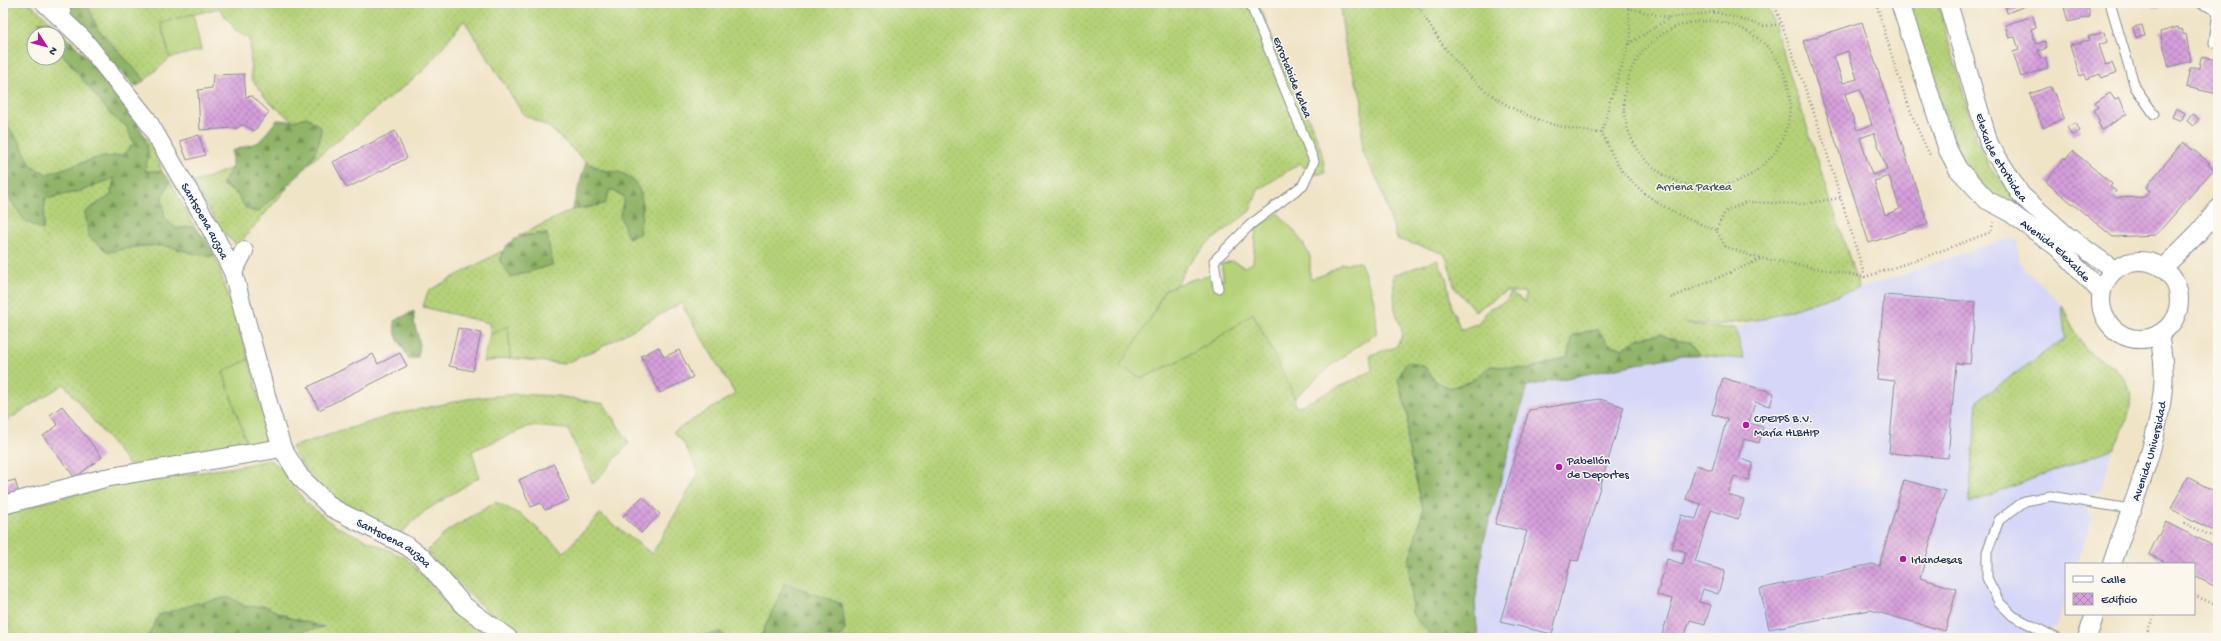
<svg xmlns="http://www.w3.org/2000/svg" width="2221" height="641" viewBox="0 0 2221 641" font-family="'Gochi Hand',sans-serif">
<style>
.built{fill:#d6d7f8}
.grass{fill:url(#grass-dots);stroke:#68806b}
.forest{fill:url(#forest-firs);stroke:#567263}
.garden{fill:#b5d278;stroke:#68806b}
.building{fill:url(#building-cross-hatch);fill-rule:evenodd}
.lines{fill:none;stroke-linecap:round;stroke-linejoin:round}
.lane-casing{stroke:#868a92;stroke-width:11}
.street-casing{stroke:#868a92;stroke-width:20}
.path{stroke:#868a92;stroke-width:2.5;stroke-dasharray:1 3;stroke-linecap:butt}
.lane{stroke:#fff;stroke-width:9}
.street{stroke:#fff;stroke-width:18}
.poi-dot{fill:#b5179e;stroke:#fbf7ec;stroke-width:1.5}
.labels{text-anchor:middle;stroke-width:3;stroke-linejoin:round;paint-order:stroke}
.street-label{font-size:12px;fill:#1b2f5e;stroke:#fbf7ec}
.park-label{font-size:12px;fill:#425864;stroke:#fbf7ec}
.poi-label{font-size:12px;fill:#1b2f5e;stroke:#fbf7ec;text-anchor:start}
</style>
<defs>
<pattern id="grass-dots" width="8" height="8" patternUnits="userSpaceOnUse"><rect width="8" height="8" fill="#b5d278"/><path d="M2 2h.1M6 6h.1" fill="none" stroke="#9bb56a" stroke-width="1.8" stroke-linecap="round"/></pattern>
<pattern id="forest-firs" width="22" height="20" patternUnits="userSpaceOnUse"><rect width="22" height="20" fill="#90b468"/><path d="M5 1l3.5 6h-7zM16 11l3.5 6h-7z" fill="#759359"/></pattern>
<pattern id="building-cross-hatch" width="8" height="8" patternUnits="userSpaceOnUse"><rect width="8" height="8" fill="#d69fdb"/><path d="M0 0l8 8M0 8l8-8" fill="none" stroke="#ad82b5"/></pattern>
</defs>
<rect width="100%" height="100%" fill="#fbf7ec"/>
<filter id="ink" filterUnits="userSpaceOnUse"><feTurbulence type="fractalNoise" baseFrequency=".025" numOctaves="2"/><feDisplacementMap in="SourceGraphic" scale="8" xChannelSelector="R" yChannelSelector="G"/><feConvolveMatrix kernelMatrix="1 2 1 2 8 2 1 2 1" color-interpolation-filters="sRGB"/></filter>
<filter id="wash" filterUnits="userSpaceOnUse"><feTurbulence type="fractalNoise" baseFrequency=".012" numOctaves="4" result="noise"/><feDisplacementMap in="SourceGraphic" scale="16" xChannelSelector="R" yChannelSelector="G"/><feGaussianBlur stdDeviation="0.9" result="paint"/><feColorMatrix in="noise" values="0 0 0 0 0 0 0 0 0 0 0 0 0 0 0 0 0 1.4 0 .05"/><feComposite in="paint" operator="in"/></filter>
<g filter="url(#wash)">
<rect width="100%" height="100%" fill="#f0e4c7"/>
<path class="built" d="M2017,239L2019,262L2062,305L2065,337L2054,347L1969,503L2114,448L2100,490L2093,495L2088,509L2092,518L2077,564H2066V597L2056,627L2049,629L2046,638H1478L1475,603L1484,540L1527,386L1682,355L1743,359L1735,328L1898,276L1998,241Z"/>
<path class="grass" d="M3,3H29L51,22H39L43,34H34V58H58V52L65,57L111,115L126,126L134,143L123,155L97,158L47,174L32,167L20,143L3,119Z
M87,3H950L954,8L968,3H1258C1270,29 1279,56 1291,82C1305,113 1322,138 1325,173L1311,175L1300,163L1258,190L1250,211L1206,245L1187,266L1176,285L1164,291L1150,320L1142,378C1184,360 1216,341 1253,313C1267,342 1292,377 1296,408L1372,371L1370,355L1396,347L1403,334L1395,310L1393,275L1437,260L1446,277L1452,309L1461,330L1478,323L1490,308L1505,302L1511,293L1525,302V292H1505L1475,311L1455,288L1447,259L1443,253L1397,239L1380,185L1362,151V100L1346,51L1341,14V3H1767L1859,288L1763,319L1717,325L1685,323L1709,327L1735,328L1744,359L1699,355L1691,342L1673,340L1661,334L1640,338L1622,349L1608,343L1573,335L1567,357L1529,369L1491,366L1471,381L1450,388L1435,381L1425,367L1398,380L1408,415L1407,442L1423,509L1409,561L1412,612C1415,624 1428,627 1431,638H840L845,629L842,604L785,583L760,638H728L721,632L692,638H523L488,612L435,562L428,550L447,531L496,502L523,516L564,552L600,514L652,554L699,473L683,442L673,432L735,394L681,303L598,349L564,364L510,358L508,327L490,335L489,323L423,307L428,291L502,251L500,261L511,277L552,265L546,233L518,236L572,210L592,207L609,189L625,197L620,215L639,234L622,173L603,170L586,162L550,128L523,114L464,20L424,70L307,165L320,141L307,117L293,121L268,101L251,78L250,39L237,32L219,8L161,23L170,58L145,80L98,29Z
M1905,3H1938L1976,139L1990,166L2032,218L1998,200L1962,163Z
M142,132L156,151L162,172L145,171L148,152Z
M232,168L222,185L237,194L246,209L258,212L274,195L288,187L237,246L221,230L193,183Z
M115,177L111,195L85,212L89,237L108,252C129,248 149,243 170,247C185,250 199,257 215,256L249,359L248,447L129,465L64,384L3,423V189L25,221L43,230L45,199L81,191Z
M170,181L194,226L177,229L165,219L162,197Z
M2062,305C2069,320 2075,336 2086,349C2096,359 2112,363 2121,374C2141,395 2125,427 2114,448L1969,503L1977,401L2065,338Z
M515,394L558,396L604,404L629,443L593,484L568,429L530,426L472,451L479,477L425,511L401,533C355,515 315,493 291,447L392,415L467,399Z
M269,460L282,468L305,502L335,526L406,558L456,612L491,638H288L294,633L323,627L290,618L265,606L245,607L230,597L159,615L147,638H3V513L111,485L236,467Z"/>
<path class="forest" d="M56,3H87L98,29L145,80L136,87Z
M39,22H51C77,45 147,118 148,153C149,158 146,165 145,171L162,172L170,181L162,197L165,219L177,229L194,226L206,240L215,256C199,257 185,250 170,247C149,243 129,248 108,252L89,237L85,212L111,195L114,178L81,191L45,199L43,230L25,221L3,189V119L20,143L32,167L47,174L97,158L123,155L134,143L126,126L111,115L65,57L58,52V34H43Z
M307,117L321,127C319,170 283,185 258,212L246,209L237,194L222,185L232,168V151L259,142L277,120L293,121Z
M586,162C591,165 597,168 603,170C609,172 616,171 622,173C648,184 643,212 639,234L628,238L620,215L625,197L610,189L605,204L572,210Z
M547,233L552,265L511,277L500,261C505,235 525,236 547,233Z
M414,311C412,331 423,335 418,357L409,360C402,343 395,342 394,321Z
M1597,329L1608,343L1622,349L1640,338L1661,334L1673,340L1691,342L1699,355H1682L1527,386L1484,540L1475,603L1478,638H1431C1428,627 1415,624 1412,612L1409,561L1423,509L1407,442L1408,415L1398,379L1407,361L1425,367L1435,381L1450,388L1471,381L1491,366L1529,369L1567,357L1573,335Z
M785,583L842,604L845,629L840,638H760Z
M230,597L245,607L265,606L290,618L324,627L294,633L288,638H147L159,615L194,604Z
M721,632L728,638H692H693Z"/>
<path class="garden" d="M193,14L201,50L170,58L161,23Z
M1278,213L1298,235L1310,256V279L1326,274L1342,264L1360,262C1370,286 1379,308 1376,334C1346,352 1321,373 1295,398L1253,313C1216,341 1184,360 1142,378L1120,366L1150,320L1164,291L1176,285L1197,278L1212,276L1224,280L1221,264L1233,261L1244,267L1253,263L1256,228Z
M508,326L510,358L483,362L490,335Z
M249,359L270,442L248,447L223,372Z"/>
<g id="blocks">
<path class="building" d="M2005,3H2023L2025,6L2007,13Z
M2063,3H2088L2090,17L2068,22Z
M2147,3H2179L2154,8L2153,4L2148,5Z
M2033,16L2036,27L2031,29L2036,44L2045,41L2047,48L2038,51L2041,59L2045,57L2048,68L2021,77L2013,52L2019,50L2015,37L2009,38L2005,25Z
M1862,22L1928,224L1869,243L1803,41ZM1848,51L1857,79L1843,83L1834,56ZM1860,89L1872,125L1857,130L1845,94ZM1874,133L1887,170L1872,175L1860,138ZM1889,176L1900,209L1885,215L1874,181Z
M2142,25L2145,36L2136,38L2133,27Z
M2178,27L2179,30L2182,29L2184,35L2186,34L2191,61L2169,67L2160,32Z
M2104,32L2107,42L2099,45L2106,65L2112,63L2116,73L2101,78L2100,74L2086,79L2085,74L2080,76L2070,45L2089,40L2088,37Z
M2201,57L2218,60L2216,71L2218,72V94L2186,87L2190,68H2199Z
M244,74L246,97L252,96L269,112L254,131L243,124L237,128L200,130L198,90L212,88L213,75Z
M2048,87H2051L2053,93H2055L2064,118L2043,128L2030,94Z
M2110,93L2115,100L2119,97L2127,114L2102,130L2098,123L2100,121L2093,110L2098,107L2095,103Z
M2176,108L2185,113L2181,121L2172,117Z
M2192,114L2199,119L2193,126L2187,121Z
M2076,123L2080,131L2072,136L2067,127Z
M395,131L407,158L347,188L333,162Z
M199,135L205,155L187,160L180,141Z
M2183,142L2210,163L2208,164L2214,169L2156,235L2113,237L2046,182L2064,158L2065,159L2073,151L2112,184L2110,187L2116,191L2113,195L2116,198L2145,197L2150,191L2146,188L2150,182Z
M1884,295L1976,302L1970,364L1956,363L1948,458L1889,453L1895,381L1877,379Z
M458,328L481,333L473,371L449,366Z
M659,347L664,357L679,350L693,377L660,393L641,356Z
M400,353L407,366L319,410L308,387L373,354L378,364Z
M1723,378L1774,393L1770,406L1755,402L1749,423L1763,427L1759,443L1744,439L1738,458L1753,463L1748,480L1734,476L1728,495L1744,500L1738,519L1711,510L1695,562L1725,571L1718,594L1703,589L1699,602L1711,605L1705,624L1690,620L1684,638H1661L1673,599L1657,595L1667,559L1683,564L1686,552L1672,548L1681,515L1696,519L1701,504L1686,499L1696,465L1712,470L1727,419L1712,414Z
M1600,399L1624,407L1578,561L1571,560L1552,634L1500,622L1527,531L1495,524L1529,410Z
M62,406L102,457L75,478L43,436L58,425L50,415Z
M554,464L569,500L545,510L541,503L531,507L519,480Z
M2187,477L2218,493V533L2171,509Z
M15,480L19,494L3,497V483Z
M1904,480L1945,491L1920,578L1957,589L1945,631L1870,610L1769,629L1760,589L1872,564L1879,566Z
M642,497L660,514L641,533L623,516Z
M2165,522L2218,548V588L2194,576V564H2169L2149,554Z"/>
</g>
</g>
<g filter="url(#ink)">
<use href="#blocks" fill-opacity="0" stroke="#868a92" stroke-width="1"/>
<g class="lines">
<g class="lane-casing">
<path id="lane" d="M65,3L67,23
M2110,3L2135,87L2154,114
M2200,3L2218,11L2214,43
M1218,288L1214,261L1250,225L1303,185L1314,161L1250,3
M2056,638L2013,616L1999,602L1987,578V552L1999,520L2025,501L2050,496L2130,509"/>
</g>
<g class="street-casing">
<g id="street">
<path id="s1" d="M45,3L83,39L146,118L211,229L233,272L270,410L282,448L300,477L332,508L407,546L422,557L464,606L508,638"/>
<path id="s2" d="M1900,3L1948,150L1958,169L1987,200L2008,211L2057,247L2101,292"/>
<path id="s3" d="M1948,3L1989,144L2021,195L2066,235L2114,270"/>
<circle cx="2140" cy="300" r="39"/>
<path d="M2163,268L2199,232L2218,209"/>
<path d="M233,272L244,251"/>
<path d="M3,505L105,478L282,448"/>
<path id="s4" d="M2112,564C2130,509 2158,447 2163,388C2165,370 2162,352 2159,334"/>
<path d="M2087,638L2095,614"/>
</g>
</g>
<path class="path" d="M1417,3C1459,82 1511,125 1602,133C1608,145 1614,161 1623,172C1648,202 1680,217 1716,230
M1658,3H1665
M1774,3L1819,127L1865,277L1917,260L1991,232L1994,221
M1876,3C1892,55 1906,109 1931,157
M1628,8L1670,18
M1624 104a83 83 0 1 1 166 0a83 83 0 1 1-166 0Z
M1629,44L1670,18L1715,12L1764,26L1782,24
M1602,133L1610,101L1631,39L1628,8L1625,3
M1840,198L1803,204L1746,202L1725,212L1716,230L1725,246L1754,257L1865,277
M1671,298L1761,259
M2184,523L2218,539
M2194,595L2218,606
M2144,638L2155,614"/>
<use href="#lane" class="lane"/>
<use href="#street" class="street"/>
</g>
</g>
<g class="poi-dot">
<circle cx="1746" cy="425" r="4"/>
<circle cx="1559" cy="467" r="4"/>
<circle cx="1903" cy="559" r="4"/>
</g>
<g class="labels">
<g class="street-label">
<text transform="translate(1293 77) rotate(68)" y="4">Errotabide kalea</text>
<text dy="4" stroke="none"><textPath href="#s3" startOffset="164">Elexalde etorbidea</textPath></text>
<text dy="4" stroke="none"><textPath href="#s1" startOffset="272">Santsoena auzoa</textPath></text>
<text dy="4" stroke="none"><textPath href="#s2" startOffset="304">Avenida Elexalde</textPath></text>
<text dy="4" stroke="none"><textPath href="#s4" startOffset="119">Avenida Universidad</textPath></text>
<text dy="4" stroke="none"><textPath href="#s1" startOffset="663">Santsoena auzoa</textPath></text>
</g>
<g class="park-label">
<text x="1694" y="190">Arriena Parkea</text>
</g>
<g class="poi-label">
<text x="1754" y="422">CPEIPS B.V.<tspan x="1754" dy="14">María HLBHIP</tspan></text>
<text x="1567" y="464">Pabellón<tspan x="1567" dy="14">de Deportes</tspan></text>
<text x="1911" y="563">Irlandesas</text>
</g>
</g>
<rect width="2221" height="641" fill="none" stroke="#fbf7ec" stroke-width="16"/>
<rect x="2065" y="563" width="130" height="52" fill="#fbf7ec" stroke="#a1a7b3"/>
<rect x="2073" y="576" width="20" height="6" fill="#ffffff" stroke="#a1a7b3"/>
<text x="2101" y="583" font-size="12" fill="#1b2f5e">Calle</text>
<rect x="2073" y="593" width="20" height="12" fill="url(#building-cross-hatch)" stroke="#a1a7b3"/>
<text x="2101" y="603" font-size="12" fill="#1b2f5e">Edificio</text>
<g transform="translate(46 46) rotate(126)"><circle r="19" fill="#fbf7ec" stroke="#a1a7b3"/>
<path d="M0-3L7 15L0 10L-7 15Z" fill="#b5179e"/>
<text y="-6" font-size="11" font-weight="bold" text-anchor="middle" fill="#1b2f5e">N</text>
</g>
</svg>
